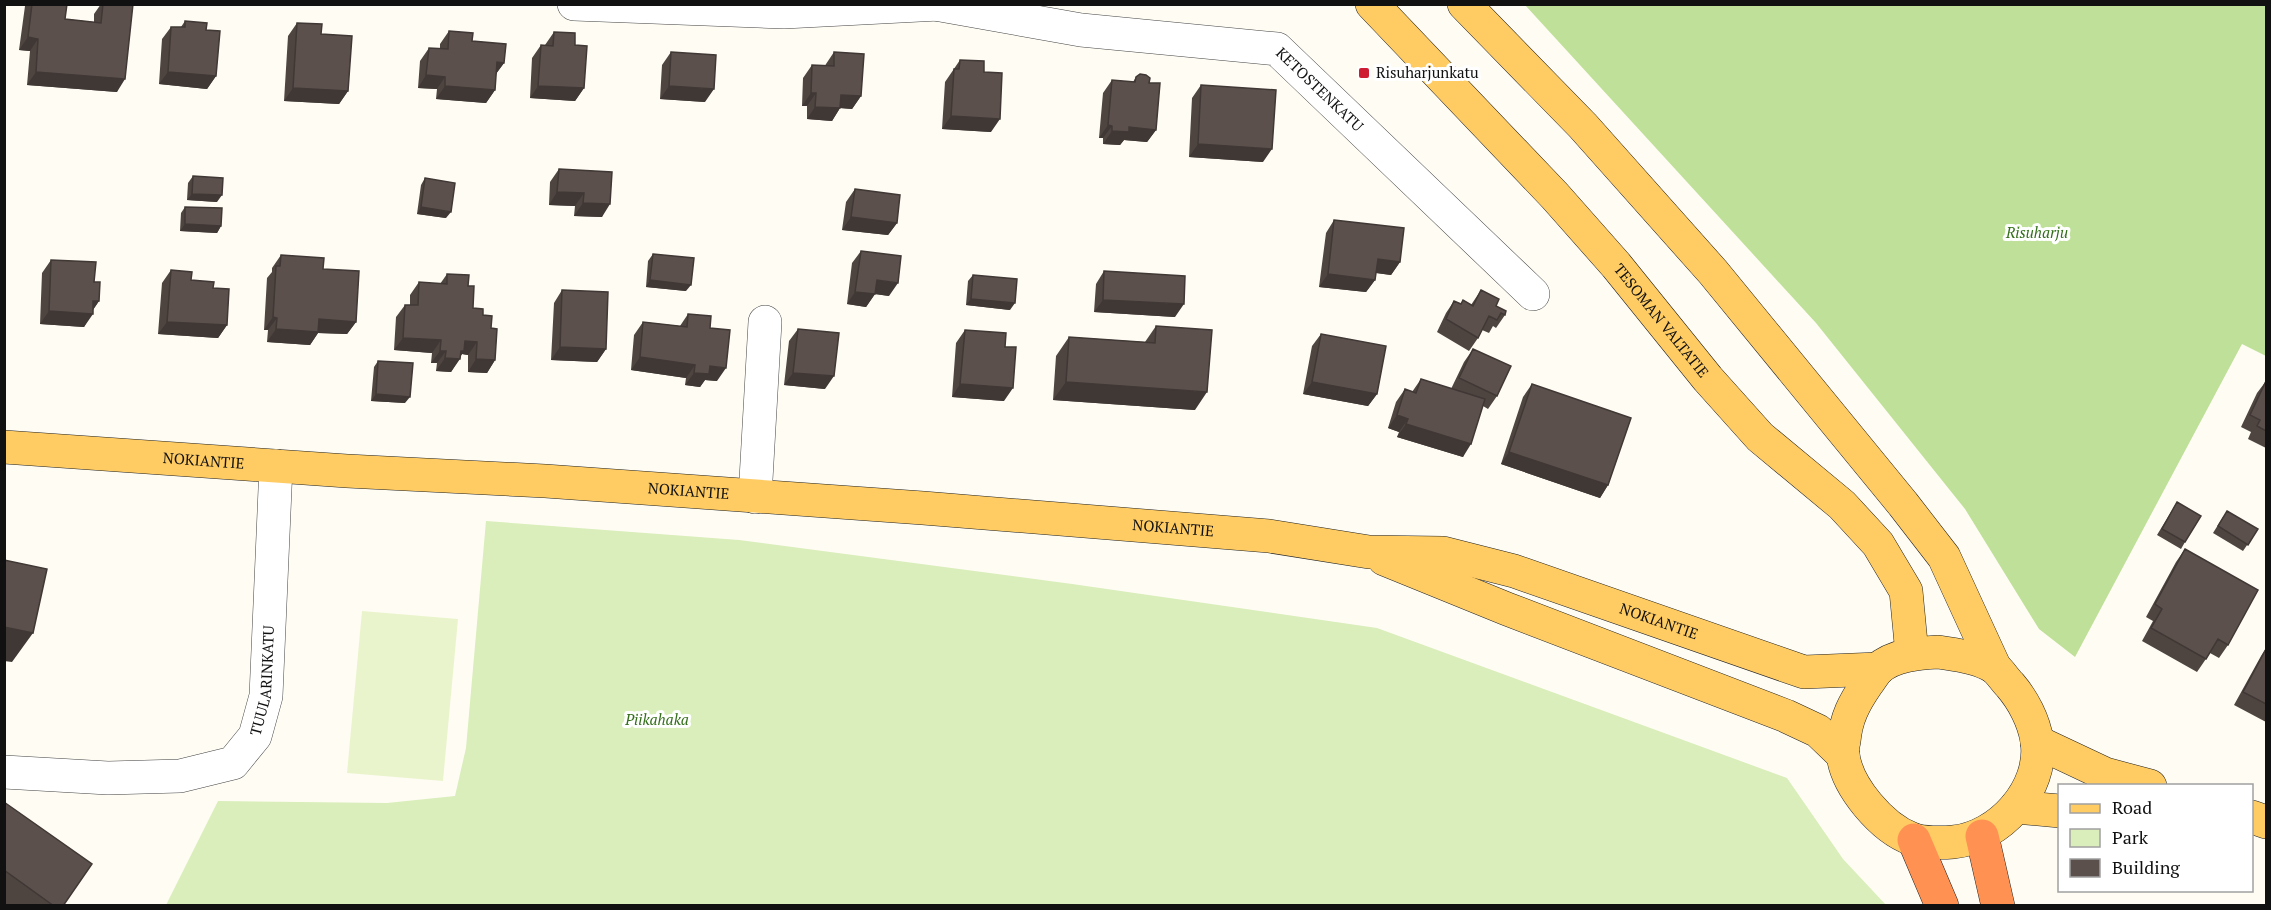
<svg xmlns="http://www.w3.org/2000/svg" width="2271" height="910" viewBox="0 0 2271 910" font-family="'PT Serif',serif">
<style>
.green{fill:#d9eeba}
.forest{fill:#bfe098}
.pitch{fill:#eaf4cc}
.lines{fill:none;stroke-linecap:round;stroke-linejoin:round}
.minor-casing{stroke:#444;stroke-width:34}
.major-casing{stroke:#222;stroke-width:34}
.highway-casing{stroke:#222;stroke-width:34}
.minor{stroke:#fff;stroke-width:33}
.major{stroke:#ffcc64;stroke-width:33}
.highway{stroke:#ff9253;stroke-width:33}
.wall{fill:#4e4541}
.shaded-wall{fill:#403835}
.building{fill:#5b504c;stroke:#403835;stroke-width:1.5}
.poi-dot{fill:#ce1c34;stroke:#fff;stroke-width:2}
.labels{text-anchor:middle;stroke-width:6;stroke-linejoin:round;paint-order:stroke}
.poi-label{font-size:15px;fill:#111;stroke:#fff;text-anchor:start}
.street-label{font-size:15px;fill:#111;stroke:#fff}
.park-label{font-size:15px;font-style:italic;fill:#336f1a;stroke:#fff}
</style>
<rect width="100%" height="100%" fill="#fffcf4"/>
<path class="green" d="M486,521L739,540L1072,584L1377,628L1787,778L1843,859L1886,905H166L218,801L387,803L455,796L466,748Z"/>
<path class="forest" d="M1525,5H2266V356L2242,344L2075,657L2039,629L1965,509L1816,323Z"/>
<path class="pitch" d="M362,611L458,619L443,781L347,773Z"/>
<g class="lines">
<g class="minor-casing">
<g id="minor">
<path d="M574,4L784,12L939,4"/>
<path id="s1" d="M935,4L1081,30L1277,49L1533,294"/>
<path d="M755,497L765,322"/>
<path id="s2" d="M4,772L108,778L180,776L233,763L255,736L266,696L276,466"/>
</g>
</g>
<g class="major-casing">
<g id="major">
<path id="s3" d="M1372,4L1555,196L1616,265L1708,379L1760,437L1842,505L1878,544L1906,591L1912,654"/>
<path d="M1464,4L1583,126L1713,272L1903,504L1944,557L1995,668"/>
<path id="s4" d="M4,447L347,471L545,481L923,508L1269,536L1369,552L1443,553L1514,571L1804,672L1878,669"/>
<path d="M1384,559L1507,609L1786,716L1818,731L1843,755"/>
<path d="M1938,652C1956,655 1979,657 1995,668C2000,672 2005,680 2010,685C2023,700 2034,721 2037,741C2044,789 1999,838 1953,842C1942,843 1922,843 1912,839C1882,828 1847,787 1843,755C1842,751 1843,745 1844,741C1846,718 1854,703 1867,684C1871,679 1874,673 1878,669C1893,655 1919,653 1938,652Z"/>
<path d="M2037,742L2105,774L2150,786"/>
<path d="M2016,807L2060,811"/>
<path d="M2252,817L2266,822"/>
</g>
</g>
<g class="highway-casing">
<path id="highway" d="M1982,836L1998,906
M1914,840L1942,906"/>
</g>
<use href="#minor" class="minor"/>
<use href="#major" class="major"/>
<use href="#highway" class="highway"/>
</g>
<path class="wall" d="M25,4H67L65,19L94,22V14L101,4H133L117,92L27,85L30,51L19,50L25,6Z
M185,21L206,30L216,76L207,89L159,84L162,39L171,27H181Z
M297,23L321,34L348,91L339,104L284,101L288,36Z
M449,31L472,41L504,63L496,74L495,90L486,103L436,99L437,89L418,88L420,61L429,48L440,49V44Z
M554,32L575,45L584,88L575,101L530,98L532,58L541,45H545Z
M671,52L705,102L660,99L662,65Z
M834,52L861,96L852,109L840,108L832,121L807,119V106H802L803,78L812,65L825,66L826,64Z
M960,60L984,72L991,132L942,129L945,82Z
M1136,77L1149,83L1156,130L1147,142L1124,140L1120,145L1103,144V138H1099L1103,93L1112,80L1133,82Z
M1201,85L1263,162L1189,157L1192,98Z
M559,169L612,172L602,217L574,216L575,206L549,205L550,182Z
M193,176L217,202L187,200L188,183Z
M425,178L446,218L417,214L421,185Z
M855,189L897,223L888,235L842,230L846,202Z
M185,207L221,226L217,233L180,231L181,213Z
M1334,220L1400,262L1391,275L1376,273L1375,280L1366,292L1319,287L1326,233Z
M861,251L889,296L875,294L866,307L847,304L852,263Z
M653,254L686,291L646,287L648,261Z
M281,255L323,269L356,322L347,334L318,333L310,345L267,342L268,330H264L267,278L272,272V268Z
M51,260L94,282L99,301L93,310L84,327L40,324L42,273Z
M171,270L191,280L213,288L227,325L218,338L158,334L162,283Z
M1104,271L1175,317L1094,312L1096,284Z
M447,274L468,286L473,308L483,315L491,328L495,360L487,373L468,372V355L462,354L451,372L436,371L437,363H431L432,353L394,350L396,317L405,305H410V295L419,282L440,284Z
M973,275L1010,310L966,305L968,281Z
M562,290L606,349L597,362L551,360L554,303Z
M1481,290L1505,315L1496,328L1493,326L1489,333L1482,330L1478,338L1469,351L1437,332L1446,313L1454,301L1461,304L1463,300L1471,305Z
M688,314L710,328L717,381L705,380L700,387L685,385L686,378L631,370L634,335L643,322L680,326Z
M1156,326L1195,410L1053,400L1056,356L1069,337L1145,342Z
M798,329L825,389L784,385L789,341Z
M965,330L1005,347L1004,401L952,397L956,343Z
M1321,334L1377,394L1368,406L1303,394L1312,346Z
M1473,349L1497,396L1488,409L1483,406L1463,457L1397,437L1399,432L1388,428L1396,402L1405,389L1412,392L1421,379L1451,389L1464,362Z
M378,361L405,403L371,401L374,367Z
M2266,381V448L2248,439L2251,432L2241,427L2257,393Z
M1532,384L1608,485L1600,498L1501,464L1523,397Z
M2177,502L2185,542L2181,549L2157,535Z
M2223,517L2258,529L2243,551L2213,533Z
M2185,549L2228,645L2219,658L2210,653L2197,672L2142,641L2153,621L2146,617L2176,562Z
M2266,648V722L2234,705L2261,656Z
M4,802L63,906H4Z"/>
<path class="shaded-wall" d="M28,37L38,39L30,51L19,50Z
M497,62L504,63L495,75Z
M36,72L125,79L117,92L27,85Z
M168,72L216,76L207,89L159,84Z
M426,75L445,77L437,89L418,88Z
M445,86L495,90L486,103L436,99Z
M538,86L584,88L575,101L530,98Z
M669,86L714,89L705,102L660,99Z
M293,88L348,91L339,104L284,101Z
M811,93H816L807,106H802Z
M841,95L861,96L852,109L840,108L832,121L807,119L815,107Z
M951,116L1000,119L991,132L942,129Z
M1108,125L1112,126L1103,138H1099Z
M1129,127L1156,130L1147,142L1124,140L1120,145L1103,144L1112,131Z
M1198,144L1272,149L1263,162L1189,157Z
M557,192L584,193L575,206L549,205Z
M192,194L222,195L217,202L187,200Z
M583,203L610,204L602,217L574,216Z
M421,207L451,212L446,218L417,214Z
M851,217L897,223L888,235L842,230Z
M185,224L221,226L217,233L180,231Z
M1378,259L1400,262L1391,275L1369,272Z
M1328,274L1375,280L1366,292L1319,287Z
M650,280L691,285L686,291L646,287Z
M877,280L898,283L889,296L868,293Z
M855,292L875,294L866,307L847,304Z
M971,299L1015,303L1010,310L966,305Z
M1103,300L1184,304L1175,317L1094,312Z
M93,301H99L90,314H93L84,327L40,324L49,311Z
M273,317L277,318L268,330H264Z
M319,319L356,322L347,334L318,333L310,345L267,342L276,329Z
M167,322L227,325L218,338L158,334Z
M403,338L441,340L432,353L394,350Z
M465,341L477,342L468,355L462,354L458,359H460L451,372L436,371L445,358Z
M560,347L606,349L597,362L551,360Z
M440,351H446L437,363H431Z
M640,357L695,365L686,378L631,370Z
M476,359L495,360L487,373L468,372Z
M710,366L726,368L717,381L705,380L700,387L685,385L694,373Z
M793,373L834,376L825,389L784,385Z
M1066,382L1207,392L1195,410L1053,400Z
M1312,382L1377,394L1368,406L1303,394Z
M960,384L1013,388L1004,401L952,397Z
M376,394L410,397L405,403L371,401Z
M1397,415L1408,419L1399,432L1388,428Z
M1406,424L1471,444L1463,457L1397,437Z
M1509,452L1608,485L1600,498L1501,464Z
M4,627L33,633L12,662L4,661Z"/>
<path class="building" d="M32,4H67L65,19L101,23L103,4H133L125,79L36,72L38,39L28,37Z
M185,21L207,23L206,30L220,31L216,76L168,72L171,27H185Z
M297,23L322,24L321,34L352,36L348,91L293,88Z
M449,31L473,33L472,41L506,44L504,63L497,62L495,90L445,86V77L426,75L429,48L448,49Z
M554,32L575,33V45L587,46L584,88L538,86L541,45L553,46Z
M671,52L716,55L714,89L669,86Z
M834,52L864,54L861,96L841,95L840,108L815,107L816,93H811L812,65L834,66Z
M960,60L984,61V72L1002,73L1000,119L951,116L954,69H959Z
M1140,74L1146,75L1150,78L1149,83H1160L1156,130L1129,127V132L1112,131V126L1108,125L1112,80L1135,82L1136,77Z
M1201,85L1276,90L1272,149L1198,144Z
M559,169L612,172L610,204L583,203L584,193L557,192Z
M193,176L223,178L222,195L192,194Z
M425,178L455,183L451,212L421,207Z
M855,189L900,195L897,223L851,217Z
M185,207L222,208L221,226L185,224Z
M1334,220L1404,228L1400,262L1378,259L1375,280L1328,274Z
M861,251L901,256L898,283L877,280L875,294L855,292Z
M653,254L694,258L691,285L650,280Z
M281,255L324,258L323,269L359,271L356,322L319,319L318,332L276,329L277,318L273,317L276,266H280Z
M51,260L96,262L94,282H100L99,301H93V314L49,311Z
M171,270L192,272L191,280L214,282L213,288L229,289L227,325L167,322Z
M1104,271L1185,276L1184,304L1103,300Z
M447,274L469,275L468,286H474L473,308L483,309V315L492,316L491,328L497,329L495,360L476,359L477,342L465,341L464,351H461L460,359L445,358L446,351H440L441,340L403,338L405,305H418L419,282L447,284Z
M973,275L1017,279L1015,303L971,299Z
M562,290L608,292L606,349L560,347Z
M1481,290L1499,299L1496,306L1506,311L1505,315L1501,313L1497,320L1489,316L1478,338L1446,319L1454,301L1461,304L1463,300L1473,306Z
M688,314L711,316L710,328L730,330L726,368L710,366L709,374L694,373L695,365L640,357L643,322L687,327Z
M1156,326L1212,330L1207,392L1066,382L1069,337L1155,343Z
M798,329L839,333L834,376L793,373Z
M965,330L1006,333L1005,347H1016L1013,388L960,384Z
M1321,334L1386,346L1377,394L1312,382Z
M1473,349L1511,366L1497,396L1459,378Z
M378,361L413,363L410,397L376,394Z
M1421,379L1485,399L1471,444L1406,424L1408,419L1397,415L1405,389L1416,393Z
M2266,381V431L2257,426L2260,420L2250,415Z
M1532,384L1631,418L1608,485L1509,452Z
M2177,502L2201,516L2185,542L2162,529Z
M2227,511L2258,529L2248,545L2218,526Z
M2185,549L2258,590L2228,645L2218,639L2206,659L2151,628L2162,609L2155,604Z
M4,560L47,569L33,633L4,627Z
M2266,649V704L2243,692Z
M4,802L92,864L63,906H54L4,870Z"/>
<rect class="poi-dot" x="1358" y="67" width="12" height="12" rx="3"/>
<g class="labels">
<g class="poi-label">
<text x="1376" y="78">Risuharjunkatu</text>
</g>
<g class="street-label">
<text dy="5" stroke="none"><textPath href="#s1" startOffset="404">KETOSTENKATU</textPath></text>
<text dy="5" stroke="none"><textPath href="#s3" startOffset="429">TESOMAN VALTATIE</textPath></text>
<text dy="5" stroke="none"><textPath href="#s4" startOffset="200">NOKIANTIE</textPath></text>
<text dy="5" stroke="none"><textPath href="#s4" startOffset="686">NOKIANTIE</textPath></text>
<text dy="5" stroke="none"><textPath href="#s4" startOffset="1172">NOKIANTIE</textPath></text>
<text dy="5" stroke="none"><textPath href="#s4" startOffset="1670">NOKIANTIE</textPath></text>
<text dy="5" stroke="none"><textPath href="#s2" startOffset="322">TUULARINKATU</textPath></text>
</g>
<g class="park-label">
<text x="2037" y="238">Risuharju</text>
<text x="657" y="725">Piikahaka</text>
</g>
</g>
<rect width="2271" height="910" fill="none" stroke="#111111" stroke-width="12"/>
<rect x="2058" y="784" width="195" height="108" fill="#ffffff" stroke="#a0a0a0" stroke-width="1.5"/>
<rect x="2070" y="804" width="30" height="9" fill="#ffcc64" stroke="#a0a0a0" stroke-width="1.5"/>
<text x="2112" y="814" font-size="18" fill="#111111">Road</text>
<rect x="2070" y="829" width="30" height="18" fill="#d9eeba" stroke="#a0a0a0" stroke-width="1.5"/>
<text x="2112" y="844" font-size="18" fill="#111111">Park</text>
<rect x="2070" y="859" width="30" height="18" fill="#5b504c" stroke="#a0a0a0" stroke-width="1.5"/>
<text x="2112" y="874" font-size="18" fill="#111111">Building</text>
</svg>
